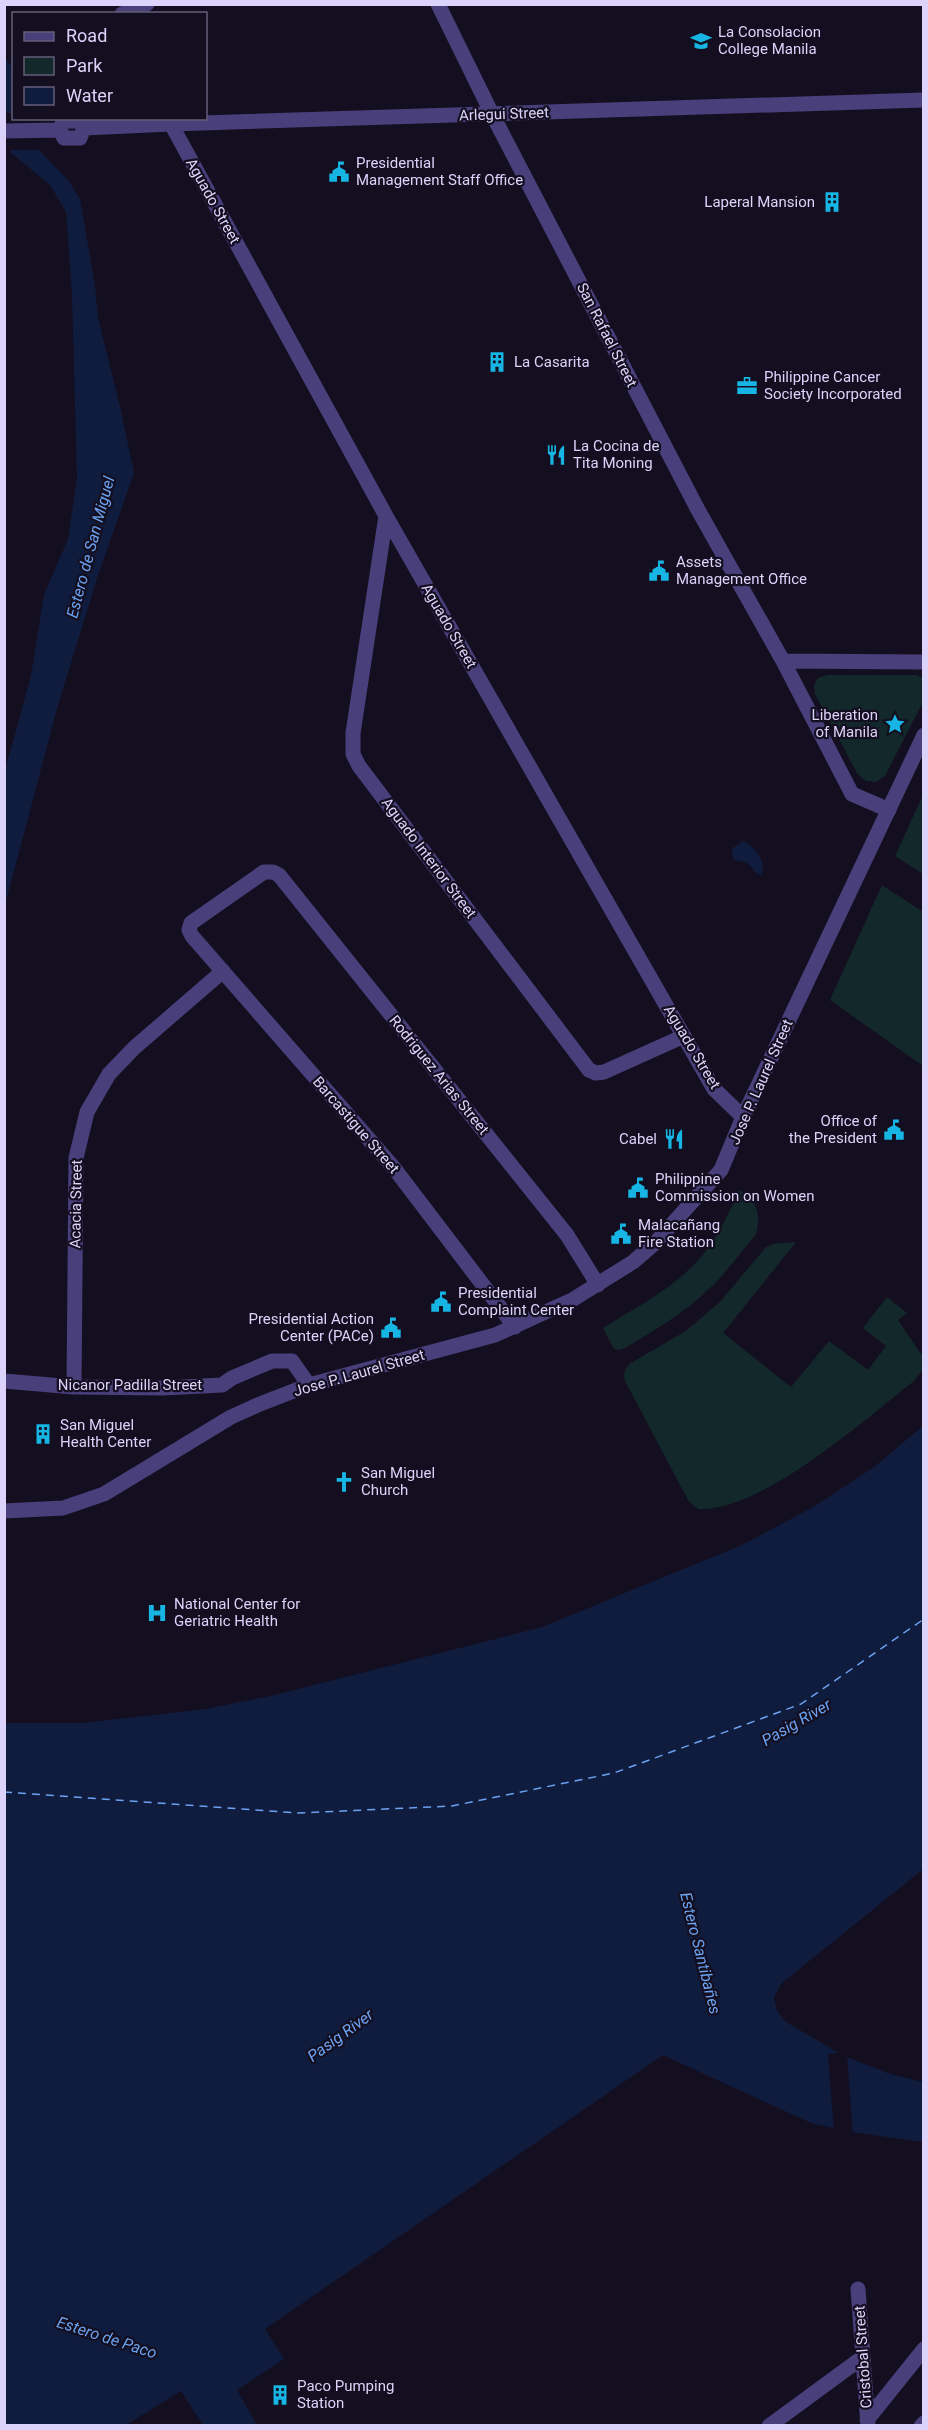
<svg xmlns="http://www.w3.org/2000/svg" width="928" height="2430" viewBox="0 0 928 2430" font-family="Roboto,sans-serif">
<style>
.green{fill:#13282a}
.water{fill:#101c3e}
.pier{fill:#140f20}
.lines{fill:none;stroke-linecap:round;stroke-linejoin:round}
.ferry{stroke:#6ba2f1;stroke-width:1.5;stroke-dasharray:8 6;stroke-linecap:butt}
.minor{stroke:#493f7b;stroke-width:15}
.labels{text-anchor:middle;stroke-width:4.5;stroke-linejoin:round;paint-order:stroke}
.poi-label{font-size:15px;fill:#dcd3fb;stroke:#140f20;text-anchor:start}
.street-label{font-size:15px;fill:#dcd3fb;stroke:#140f20}
.water-label{font-size:16px;font-style:italic;fill:#6ba2f1;stroke:#140f20}
</style>
<rect width="100%" height="100%" fill="#140f20"/>
<path class="green" d="M827,675H916L923,678V702L885,776L876,782L866,781L857,773L815,694L814,685L818,678Z
M923,795L924,874H923L895,856Z
M882,885L923,912V1066L830,1000Z
M740,1190C757,1201 761,1213 756,1234C741,1252 727,1272 710,1288C684,1313 655,1330 625,1348L619,1350L614,1349L603,1328C637,1307 674,1288 700,1258C718,1239 728,1213 740,1190Z
M796,1242L723,1333L791,1387L829,1341L868,1370L886,1346L863,1328L887,1297L907,1313L898,1320L921,1354L923,1353V1369L914,1381C864,1420 762,1512 698,1509L688,1500L625,1381C623,1373 624,1369 631,1363L686,1331L720,1302L766,1247L773,1244Z"/>
<path class="water" d="M5,58L13,68L14,118L37,148L68,180L80,199L95,286L98,318L121,411L134,473L98,575L58,705L5,905V770L31,676L44,595L68,539L77,478L72,293L66,212L50,185L11,153L5,136Z
M743,841C755,846 767,862 761,875L755,872C750,862 744,862 734,860L732,855L733,848Z
M923,1426V1869L781,1984L774,1997L777,2011L786,2022L844,2056L890,2074L923,2082V2142L851,2132L811,2123L663,2055L265,2329L284,2359L237,2390L257,2425H203L181,2391L126,2425L5,2426V1723H83L206,1709L275,1695L542,1627L742,1545L815,1506L874,1467Z"/>
<path class="pier" d="M5,113H13L14,118L38,119L39,150H6Z
M843,2052L847,2054L853,2136L834,2132L828,2054Z"/>
<g class="lines">
<path class="ferry" d="M4,1792L298,1813L452,1806L614,1773L801,1704L924,1619"/>
<path class="minor" d="M438,4L492,114L697,508L783,661L852,794L889,810
M122,14L147,4
M63,121H81L84,128L80,138H64L60,130Z
M171,124L386,516L714,1089L743,1117
M84,128L171,124L924,100
M4,131L60,130
M386,516L353,733V754L359,766L589,1070L596,1073L604,1072L684,1036
M783,661L924,662
M515,1327L394,1168L192,936L189,930L191,923L264,872H273L279,875L567,1235L598,1285
M4,1381L74,1387L163,1388L222,1385L232,1378L272,1361H292L309,1385
M74,1387L76,1158L87,1112L109,1074L134,1048L223,971
M4,1511L63,1508L104,1494L231,1417L260,1404L309,1385L495,1335L572,1300L633,1262L655,1243L721,1170L743,1117L924,735
M858,2289L868,2426
M867,2420L924,2349
M769,2426L863,2357
M921,2426L924,2423"/>
</g>
<defs>
<g id="university-bare" transform="scale(1.62)"><path d="M0-5L7-2L0 1L-7-2ZM-4 1L0 2.5L4 1V4Q0 6-4 4Z" fill="#16b5e3" stroke="#140f20" stroke-width="2.5" paint-order="stroke"/></g>
<g id="civic-bare" transform="scale(1.62)"><path d="M-.6-6.5H3V-4.5H.6V-3L4-1V1h2V6H-6V1h2V-1L-.6-3ZM-1.2 2.5V6h2.4V2.5Z" fill="#16b5e3" stroke="#140f20" stroke-width="2.5" paint-order="stroke"/></g>
<g id="building-bare" transform="scale(1.62)"><path d="M-4-6H4V6H1V3H-1V6H-4ZM-2.5-4.3h1.7v1.8h-1.7ZM.8-4.3h1.7v1.8H.8ZM-2.5-1h1.7V.8h-1.7ZM.8-1h1.7V.8H.8Z" fill="#16b5e3" stroke="#140f20" stroke-width="2.5" paint-order="stroke"/></g>
<g id="office-bare" transform="scale(1.62)"><path d="M-6-3h4V-5.5h4V-3h4V5H-6ZM-1-4.5V-3h2v-1.5ZM-6 0V1H6V0Z" fill="#16b5e3" stroke="#140f20" stroke-width="2.5" paint-order="stroke"/></g>
<g id="restaurant-bare" transform="scale(1.62)"><path d="M-5-6h1v4h1v-4h1v4h1v-4h1v5L-1.5 .5V6h-2V.5L-5-1ZM5-6V6H3V1.5H1.5Q1.5-4 5-6Z" fill="#16b5e3" stroke="#140f20" stroke-width="2.5" paint-order="stroke"/></g>
<g id="sight-bare" transform="scale(1.62)"><path d="M0-6L1.8-2.2L6-1.7L2.9 1.2L3.7 5.4L0 3.3L-3.7 5.4L-2.9 1.2L-6-1.7L-1.8-2.2Z" fill="#16b5e3" stroke="#140f20" stroke-width="2.5" paint-order="stroke"/></g>
<g id="church-bare" transform="scale(1.62)"><path d="M-1.2-6h2.4v3.5h3.3v2.4h-3.3V6h-2.4V-.1h-3.3v-2.4h3.3Z" fill="#16b5e3" stroke="#140f20" stroke-width="2.5" paint-order="stroke"/></g>
<g id="hospital-bare" transform="scale(1.62)"><path d="M-5-5h3v3.5h4V-5h3V5h-3V1.5h-4V5h-3Z" fill="#16b5e3" stroke="#140f20" stroke-width="2.5" paint-order="stroke"/></g>
</defs>
<g fill-rule="evenodd">
<use href="#university-bare" x="701" y="41"/>
<use href="#civic-bare" x="339" y="172"/>
<use href="#building-bare" x="832" y="202"/>
<use href="#building-bare" x="497" y="362"/>
<use href="#office-bare" x="747" y="386"/>
<use href="#restaurant-bare" x="556" y="455"/>
<use href="#civic-bare" x="659" y="571"/>
<use href="#sight-bare" x="895" y="724"/>
<use href="#civic-bare" x="894" y="1130"/>
<use href="#restaurant-bare" x="674" y="1139"/>
<use href="#civic-bare" x="638" y="1188"/>
<use href="#civic-bare" x="621" y="1234"/>
<use href="#civic-bare" x="441" y="1302"/>
<use href="#civic-bare" x="391" y="1328"/>
<use href="#building-bare" x="43" y="1434"/>
<use href="#church-bare" x="344" y="1482"/>
<use href="#hospital-bare" x="157" y="1613"/>
<use href="#building-bare" x="280" y="2395"/>
</g>
<g class="labels">
<g class="poi-label">
<text x="718" y="37">La Consolacion<tspan x="718" dy="17">College Manila</tspan></text>
<text x="356" y="168">Presidential<tspan x="356" dy="17">Management Staff Office</tspan></text>
<text x="815" y="207" text-anchor="end">Laperal Mansion</text>
<text x="514" y="367">La Casarita</text>
<text x="764" y="382">Philippine Cancer<tspan x="764" dy="17">Society Incorporated</tspan></text>
<text x="573" y="451">La Cocina de<tspan x="573" dy="17">Tita Moning</tspan></text>
<text x="676" y="567">Assets<tspan x="676" dy="17">Management Office</tspan></text>
<text x="878" y="720" text-anchor="end">Liberation<tspan x="878" dy="17">of Manila</tspan></text>
<text x="877" y="1126" text-anchor="end">Office of<tspan x="877" dy="17">the President</tspan></text>
<text x="657" y="1144" text-anchor="end">Cabel</text>
<text x="655" y="1184">Philippine<tspan x="655" dy="17">Commission on Women</tspan></text>
<text x="638" y="1230">Malacañang<tspan x="638" dy="17">Fire Station</tspan></text>
<text x="458" y="1298">Presidential<tspan x="458" dy="17">Complaint Center</tspan></text>
<text x="374" y="1324" text-anchor="end">Presidential Action<tspan x="374" dy="17">Center (PACe)</tspan></text>
<text x="60" y="1430">San Miguel<tspan x="60" dy="17">Health Center</tspan></text>
<text x="361" y="1478">San Miguel<tspan x="361" dy="17">Church</tspan></text>
<text x="174" y="1609">National Center for<tspan x="174" dy="17">Geriatric Health</tspan></text>
<text x="297" y="2391">Paco Pumping<tspan x="297" dy="17">Station</tspan></text>
</g>
<g class="street-label">
<text transform="translate(504 114) rotate(-2)" y="5">Arlegui Street</text>
<text transform="translate(213 201) rotate(61)" y="5">Aguado Street</text>
<text transform="translate(607 335) rotate(63)" y="5">San Rafael Street</text>
<text transform="translate(449 626) rotate(60)" y="5">Aguado Street</text>
<text transform="translate(429 858) rotate(53)" y="5">Aguado Interior Street</text>
<text transform="translate(692 1047) rotate(59)" y="5">Aguado Street</text>
<text transform="translate(439 1075) rotate(51)" y="5">Rodriguez Arias Street</text>
<text transform="translate(761 1082) rotate(-66)" y="5">Jose P. Laurel Street</text>
<text transform="translate(356 1125) rotate(49)" y="5">Barcastigue Street</text>
<text transform="translate(76 1204) rotate(-89)" y="5">Acacia Street</text>
<text transform="translate(359 1373) rotate(-16)" y="5">Jose P. Laurel Street</text>
<text x="130" y="1390">Nicanor Padilla Street</text>
<text transform="translate(863 2357) rotate(-94)" y="5">Cristobal Street</text>
</g>
<g class="water-label">
<text transform="translate(90 547) rotate(-75)" y="6">Estero de San Miguel</text>
<text transform="translate(796 1722) rotate(-30)" y="6">Pasig River</text>
<text transform="translate(701 1953) rotate(76)" y="6">Estero Santibañes</text>
<text transform="translate(340 2035) rotate(-36)" y="6">Pasig River</text>
<text transform="translate(107 2337) rotate(18)" y="6">Estero de Paco</text>
</g>
</g>
<rect width="928" height="2430" fill="none" stroke="#dcd3fb" stroke-width="12"/>
<rect x="12" y="12" width="195" height="108" fill="#140f20" stroke="#645d78" stroke-width="1.5"/>
<rect x="24" y="32" width="30" height="9" fill="#493f7b" stroke="#645d78" stroke-width="1.5"/>
<text x="66" y="42" font-size="18" fill="#dcd3fb">Road</text>
<rect x="24" y="57" width="30" height="18" fill="#13282a" stroke="#645d78" stroke-width="1.5"/>
<text x="66" y="72" font-size="18" fill="#dcd3fb">Park</text>
<rect x="24" y="87" width="30" height="18" fill="#101c3e" stroke="#645d78" stroke-width="1.5"/>
<text x="66" y="102" font-size="18" fill="#dcd3fb">Water</text>
</svg>
